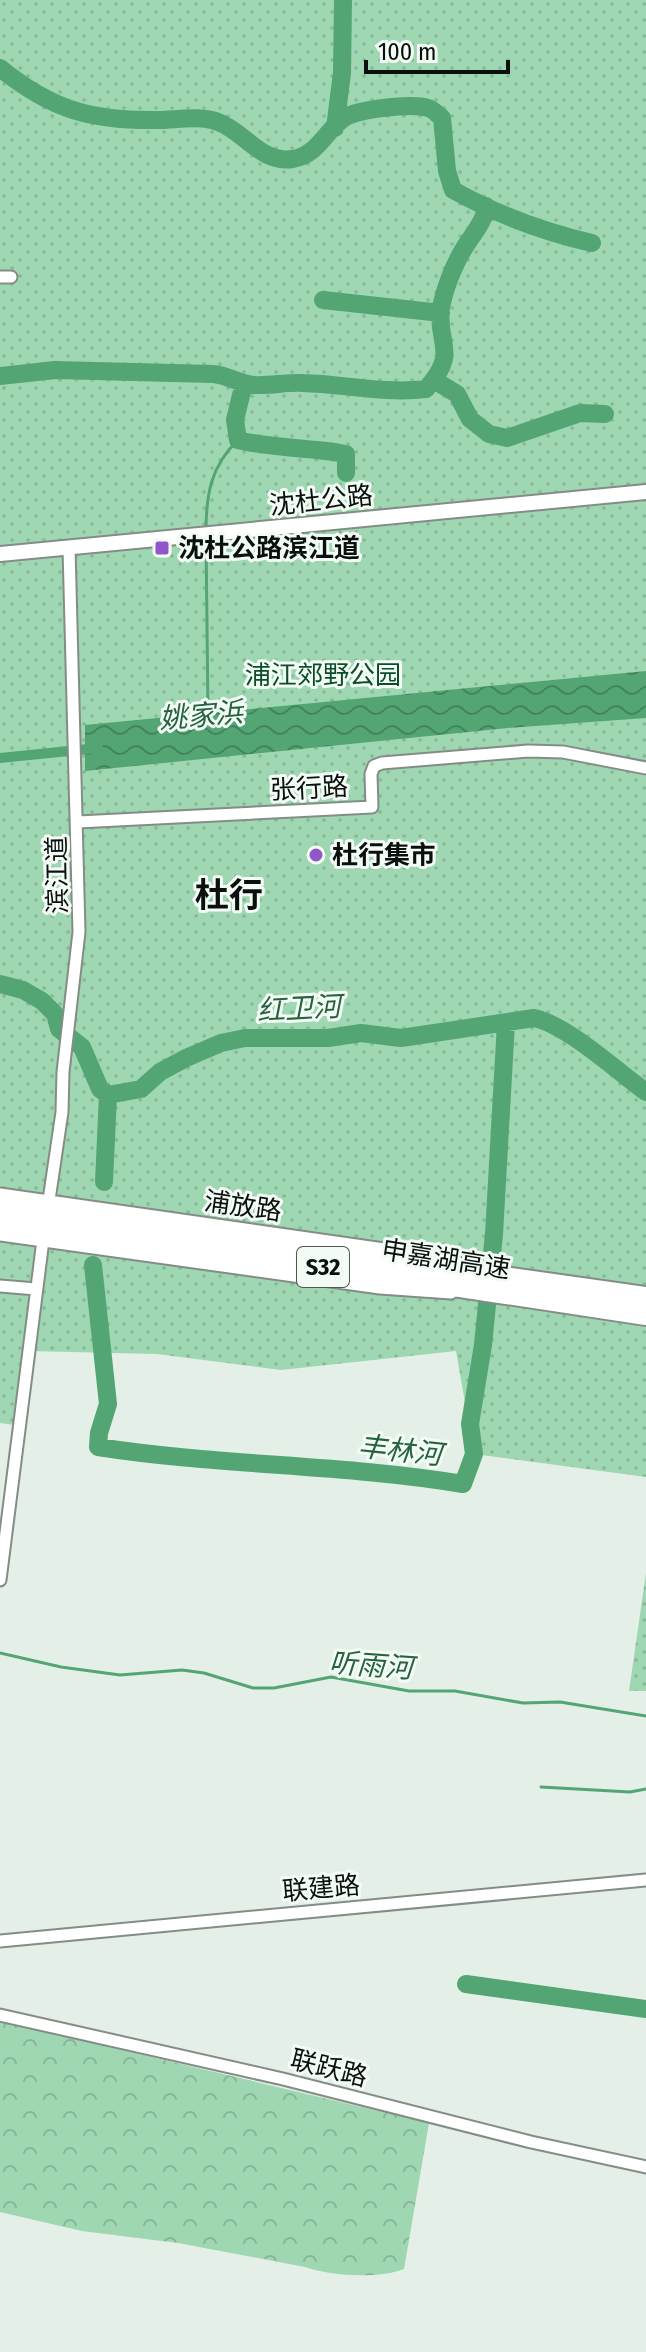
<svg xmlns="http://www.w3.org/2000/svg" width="646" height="2352" viewBox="0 0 646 2352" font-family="'Fira Sans Condensed','Noto Sans SC',sans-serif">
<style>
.forest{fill:url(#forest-crowns)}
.park{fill:url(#park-dots)}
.water{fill:url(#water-waves)}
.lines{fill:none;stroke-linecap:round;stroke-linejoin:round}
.stream{stroke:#53a573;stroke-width:3}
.canal{stroke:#53a573;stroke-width:10}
.river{stroke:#53a573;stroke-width:18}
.minor-casing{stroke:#838d86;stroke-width:15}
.tertiary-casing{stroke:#838d86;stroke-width:18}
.motorway-casing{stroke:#838d86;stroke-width:24}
.minor{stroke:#fff;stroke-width:11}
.tertiary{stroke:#fff;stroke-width:14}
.motorway{stroke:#fff;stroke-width:20}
.poi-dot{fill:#9255cb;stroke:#f2fcf5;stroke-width:3}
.labels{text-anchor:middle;stroke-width:6;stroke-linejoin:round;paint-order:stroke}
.shield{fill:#f2fcf5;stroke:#505653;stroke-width:2}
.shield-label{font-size:24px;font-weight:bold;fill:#0b0f0d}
.street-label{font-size:26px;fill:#0b0f0d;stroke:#f2fcf5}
.poi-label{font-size:26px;font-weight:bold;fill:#0b0f0d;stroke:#f2fcf5;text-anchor:start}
.park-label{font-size:26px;fill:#0b4c2a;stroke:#f2fcf5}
.water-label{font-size:28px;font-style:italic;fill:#276240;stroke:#f2fcf5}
.district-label{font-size:34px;font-weight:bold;fill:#0b0f0d;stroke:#f2fcf5}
</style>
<defs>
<pattern id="forest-crowns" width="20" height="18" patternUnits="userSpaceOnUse" patternTransform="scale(2)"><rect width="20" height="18" fill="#9ed7b1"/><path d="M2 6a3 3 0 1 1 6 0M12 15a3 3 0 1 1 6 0" fill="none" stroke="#87b797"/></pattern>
<pattern id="park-dots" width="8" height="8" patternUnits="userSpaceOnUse" patternTransform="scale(2)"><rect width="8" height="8" fill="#9ed7b1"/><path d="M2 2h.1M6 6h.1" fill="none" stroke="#87b797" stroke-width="1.8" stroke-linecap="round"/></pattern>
<pattern id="water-waves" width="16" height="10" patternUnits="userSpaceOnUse" patternTransform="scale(2)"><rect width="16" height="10" fill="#53a573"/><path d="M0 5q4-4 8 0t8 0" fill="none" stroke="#43855d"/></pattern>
</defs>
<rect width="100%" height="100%" fill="#e4efe7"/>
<path class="forest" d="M0,2021L429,2123L404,2269C379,2279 330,2276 305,2267L178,2243L82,2231L0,2212Z"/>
<path class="park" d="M0,0H646V1477L474,1454L456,1351L281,1370L157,1354L29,1351L21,1426L0,1423Z
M646,1573V1691H629Z"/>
<path class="water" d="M646,671V718L508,728L85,771V725Z"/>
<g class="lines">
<path class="stream" d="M206,531C206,494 211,466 238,440
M206,538L208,714
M0,1653L61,1667L120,1675L182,1670L204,1673L253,1688H274L331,1677L409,1691H455L523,1703L560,1702L646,1716
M541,1787L630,1792L646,1789"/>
<path class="canal" d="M0,758L98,748"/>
<path class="river" d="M0,68C52,110 91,121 158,120C176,120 200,115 218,122C244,131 261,164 293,159C319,154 325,131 344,118C358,109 412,103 428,108C433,109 437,114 442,118L447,171L453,190C496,214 544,232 592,243
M335,128L342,73L343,0
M323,300L441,313
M0,376L55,370L213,374C228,375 239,384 254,385C270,386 287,382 303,383C343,384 385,394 426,389C460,351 436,345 441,308C444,290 454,265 463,250C471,236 485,222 486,206
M434,380L457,394L470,419L489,434L507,438L580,413L605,414
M244,383L235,420L238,440C274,449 310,447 346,454V473
M0,984L23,990L42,1001L55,1014L59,1029L82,1047L100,1089L108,1095L141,1089L160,1072L186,1058L221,1043L245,1038H328L361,1033L401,1038L534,1018C567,1025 617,1071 646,1092
M104,1182L108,1095
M93,1265L108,1404L99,1433L98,1447C220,1466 342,1464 463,1484L474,1454L470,1424L483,1345L494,1234L506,1023
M466,1984L646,2009"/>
<g class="minor-casing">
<path id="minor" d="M0,277H11
M78,822L372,807L371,774L374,766L382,763L528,751L563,752L646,768
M0,1194L440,1257L459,1263
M49,1200L62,1112L63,1072L79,932L69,548
M0,1235L380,1288L451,1293
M0,1286L36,1289
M0,1580L43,1240
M0,1941L646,1880
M0,2015L283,2079L531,2142L646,2167"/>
</g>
<g class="tertiary-casing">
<path id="tertiary" d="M0,554L646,492"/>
</g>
<g class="motorway-casing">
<path id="motorway" d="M0,1206L646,1297
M0,1224L347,1270L646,1315"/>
</g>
<use href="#minor" class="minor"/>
<use href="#tertiary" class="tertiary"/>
<use href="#motorway" class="motorway"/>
</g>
<g class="poi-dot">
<rect x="154" y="540" width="16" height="16" rx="4"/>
<circle cx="316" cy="855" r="8"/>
</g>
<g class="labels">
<rect class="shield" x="297" y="1247" width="52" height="40" rx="6"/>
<g class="shield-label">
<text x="323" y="1275">S32</text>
</g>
<g class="street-label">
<text transform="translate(321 500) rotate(-6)" y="9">沈杜公路</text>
<text transform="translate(309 788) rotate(-3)" y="9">张行路</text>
<text transform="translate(57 875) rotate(-91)" y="9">滨江道</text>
<text transform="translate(243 1206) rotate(8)" y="9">浦放路</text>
<text transform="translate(446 1259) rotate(9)" y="9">申嘉湖高速</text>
<text transform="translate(321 1888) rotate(-5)" y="9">联建路</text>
<text transform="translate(329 2068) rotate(14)" y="9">联跃路</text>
</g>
<g class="poi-label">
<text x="178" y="557">沈杜公路滨江道</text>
<text x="332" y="864">杜行集市</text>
</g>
<g class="park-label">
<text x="323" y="684">浦江郊野公园</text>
</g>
<g class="water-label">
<text transform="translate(201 715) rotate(-5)" y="10">姚家浜</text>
<text transform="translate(299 1008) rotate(-3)" y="10">红卫河</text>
<text transform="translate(400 1450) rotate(6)" y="10">丰林河</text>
<text transform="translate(371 1665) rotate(4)" y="10">听雨河</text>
</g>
<g class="district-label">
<text x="229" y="907">杜行</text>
</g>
</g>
<path d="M366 60v12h142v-12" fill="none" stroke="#0b0f0d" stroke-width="4"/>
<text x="378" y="60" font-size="24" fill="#0b0f0d" stroke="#f2fcf5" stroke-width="6" paint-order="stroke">100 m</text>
</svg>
